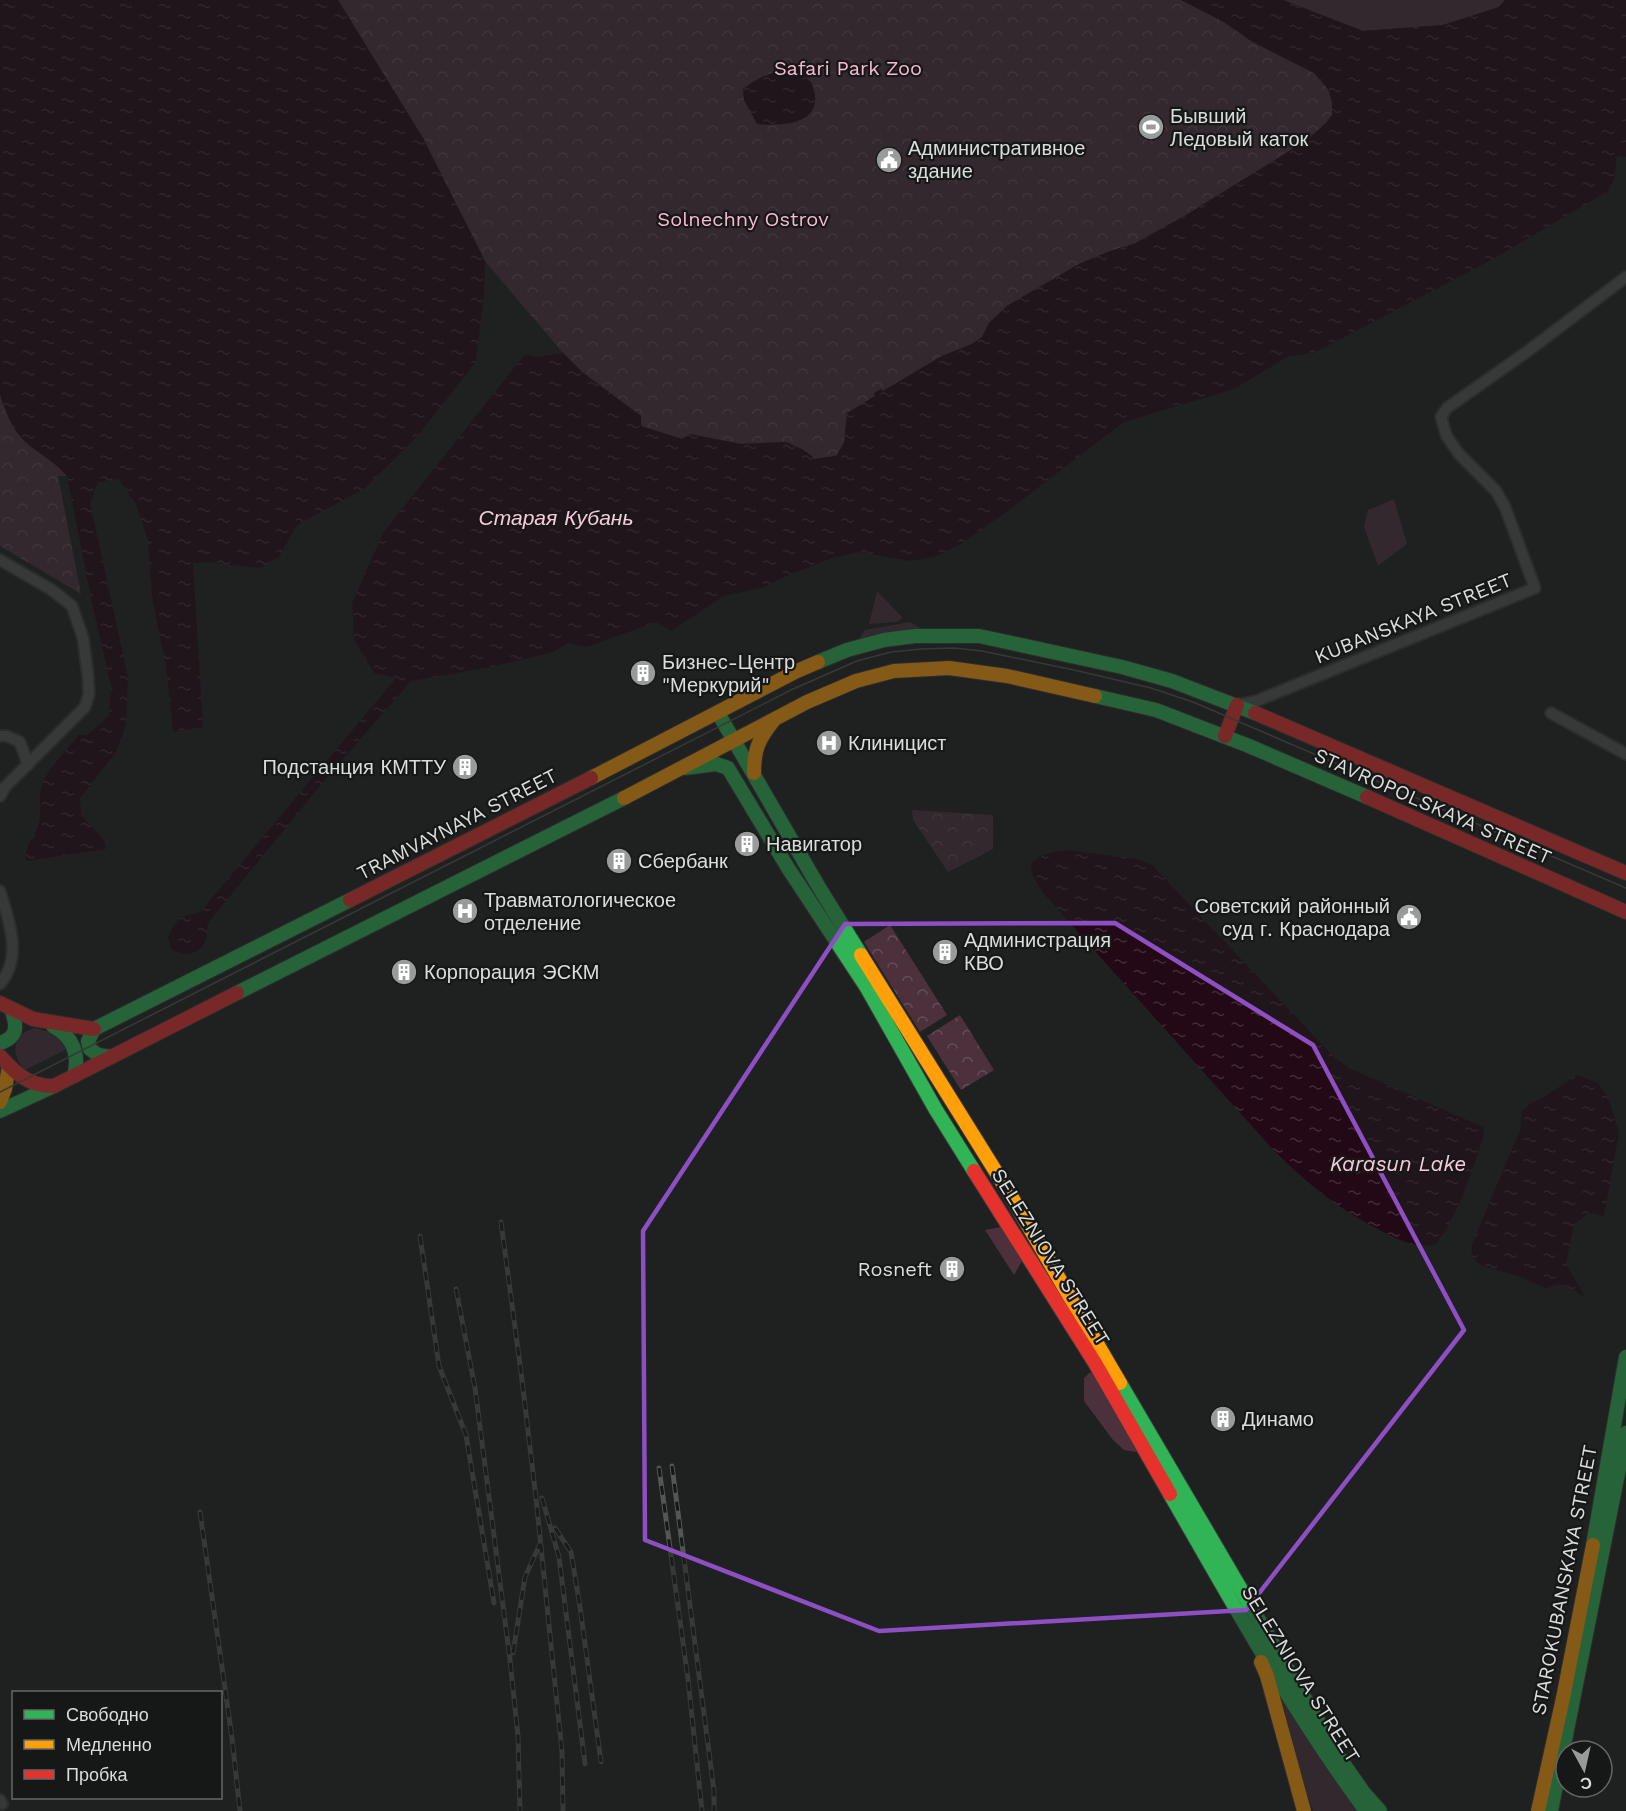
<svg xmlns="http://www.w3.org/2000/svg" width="1626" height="1811" viewBox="0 0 1626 1811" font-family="'Work Sans',sans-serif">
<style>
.green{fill:#4c313d}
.park{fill:url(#park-crowns)}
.water{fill:url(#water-ripples)}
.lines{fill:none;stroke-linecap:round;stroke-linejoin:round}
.street-casing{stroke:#3b3c3c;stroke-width:14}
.fast-casing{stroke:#3b3c3c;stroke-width:16}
.slow-casing{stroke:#3b3c3c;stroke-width:16}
.jam-casing{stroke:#3b3c3c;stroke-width:16}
.street{stroke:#545655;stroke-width:10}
.fast{stroke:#30b455;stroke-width:14}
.slow{stroke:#ff9f0a;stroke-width:14}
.jam{stroke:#e5322d;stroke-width:14}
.tram{stroke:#545555;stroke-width:1.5}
.rail-casing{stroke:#545555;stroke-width:5}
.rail{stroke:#151817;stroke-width:3;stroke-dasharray:9;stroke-linecap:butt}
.marked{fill:none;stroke:#8e4fc5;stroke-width:4.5;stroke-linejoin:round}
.labels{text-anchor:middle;stroke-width:4.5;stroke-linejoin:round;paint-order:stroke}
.park-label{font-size:20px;fill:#fbb8d2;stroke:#151817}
.poi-label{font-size:20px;fill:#dbdddd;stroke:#151817;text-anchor:start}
.street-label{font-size:20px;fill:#dbdddd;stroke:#151817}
.water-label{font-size:21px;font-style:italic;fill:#fdc7dc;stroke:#151817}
</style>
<defs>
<pattern id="park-crowns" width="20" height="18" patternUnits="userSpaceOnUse" patternTransform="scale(1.5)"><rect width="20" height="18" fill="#4c313d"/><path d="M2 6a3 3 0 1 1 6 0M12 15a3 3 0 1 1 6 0" fill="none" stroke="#654e59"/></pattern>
<pattern id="water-ripples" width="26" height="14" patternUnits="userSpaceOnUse" patternTransform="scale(1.5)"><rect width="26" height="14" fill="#230815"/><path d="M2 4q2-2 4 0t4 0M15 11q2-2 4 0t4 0" fill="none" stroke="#422c37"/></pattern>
</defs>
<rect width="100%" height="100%" fill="#1f2020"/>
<path class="green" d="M1283,0H1505L1499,7L1443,25L1363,31Z
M1394,499L1407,544L1378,566L1364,527L1368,510Z
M877,591L903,618L896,622L869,624Z
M910,622L924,630L858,640L865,630Z
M35,1028L60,1035L69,1048L25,1070C10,1054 12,1034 35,1028Z
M1001,1227L1022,1261L1014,1275L985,1230Z
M1095,1372L1139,1446L1136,1452L1124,1450L1113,1440L1084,1401V1378L1089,1373Z
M1282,1688L1352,1806L1356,1811H1313L1274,1690Z"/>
<path class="park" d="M338,0H1181L1224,22L1251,41L1314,73L1328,89L1332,102V115L1326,123L1307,140L1186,215L1134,244L1110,251L1079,264L1007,306L989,323L982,337L972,344L942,356L847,413L844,443L836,456L815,459L804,450L786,442L741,444L690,434L682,439L641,426V416L582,372L563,353L485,261L423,138Z
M0,394L3,405L67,476H58L81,594L0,546Z
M912,810L993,815V849L948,872L913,820Z
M890,925L947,1015L920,1032L864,942Z
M960,1015L994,1070L961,1090L927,1036Z"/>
<path class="water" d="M0,0H338L423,138L485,261L484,296L476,362L414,440L364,489L297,525L279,557L259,568L208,562L193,563L203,727L173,732L166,666L152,597L148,540L136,504L118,479L98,482L90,503L128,677L126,725L117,751L80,798L81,815L104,840L106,849L26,861C25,843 33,841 38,826C43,813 37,798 42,784C48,769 68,748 79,735H87L109,716L111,686L93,608L67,476C56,463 43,456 30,446C14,434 5,412 0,394Z
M1181,0H1283L1363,31L1443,25L1499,7L1505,0H1626V157L1617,156L1614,179L1608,191L1495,258L1314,353L1289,356L1234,389L1124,422L1005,513L961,544L934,557L910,561L859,552L832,558L782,578L765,587L724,596L671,631L656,622L587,647L568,643L553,652L491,667L411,681L324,781L208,923C207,928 207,937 205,942C198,956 184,956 172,950L168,938C176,918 179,917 200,912L396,678L374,673L354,639L352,603L383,533L525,354L536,357L563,353L582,372L641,416V426L682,439L690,434L741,444L786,442L804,450L815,459L836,456L844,443L847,413L875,396L874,393L881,389L883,391L942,356L972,344L982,337L989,323L1007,306L1079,264L1110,251L1134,244L1186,215L1307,140L1326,123L1332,115V102L1328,89L1314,73L1251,41L1224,22Z
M800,68C808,76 814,84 815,96C818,126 778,126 757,124L744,100L743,89C760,75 778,70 800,68Z
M1066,850L1137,859L1152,865L1334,1057L1349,1068L1483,1127L1484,1134C1473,1169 1458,1217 1435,1245C1412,1248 1397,1239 1378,1229C1335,1207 1301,1179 1268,1144L1042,892L1032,874L1031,864C1040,853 1053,852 1066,850Z
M1577,1075L1598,1083L1608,1097L1619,1133L1604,1216L1588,1213L1574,1225L1566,1264L1586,1298C1572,1290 1563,1278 1547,1289L1519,1276L1482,1266L1471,1257L1472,1244L1520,1130L1522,1111L1531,1103L1544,1097Z"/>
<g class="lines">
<g class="street-casing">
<path id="street" d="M0,560L52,590L72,606L83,638L88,676L89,694L85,707L5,787L0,796
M1237,705L1256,701L1535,588L1505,507L1496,491L1459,454L1446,435L1441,417L1447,408L1528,351L1626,277
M1551,713L1626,754
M0,736H7L20,742L28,765
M0,891C9,921 23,957 0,984
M0,1800L2,1804"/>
</g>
<g class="fast-casing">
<path id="fast" d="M818,662L847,650L884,640L915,636H979L1122,667L1172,681L1255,713
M1095,696L1156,710L1249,746L1367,797
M718,713L820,889L861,955
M685,768L716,764L728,768L788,868L867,988L936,1110L974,1171
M237,993L624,798
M53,1026C73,1037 80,1054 74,1076
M0,1043C18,1037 17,1027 12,1011
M111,1057L98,1055L90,1049L88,1041L94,1029L350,900
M0,1111L54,1086
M1120,1383L1341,1760L1364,1793L1380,1811
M1170,1494C1232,1602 1292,1711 1366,1811
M1593,1545L1626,1357
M1551,1811L1626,1433"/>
</g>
<g class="slow-casing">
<path id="slow" d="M754,773C754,748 759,739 774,720
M591,778L797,671L818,662
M624,798L807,702L856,681L894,671L949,668L1007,676L1095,696
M861,955L1011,1196L1120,1383
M0,1102L5,1089L9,1066
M1261,1662L1267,1676L1304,1811
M1538,1811L1563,1698L1593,1545"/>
</g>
<g class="jam-casing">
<path id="jam" d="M1255,713L1626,873
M1225,736L1237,705
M1367,797L1626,912
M350,900L591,778
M0,1003L33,1019L94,1029
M0,1056C15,1073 30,1087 54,1086L237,993
M974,1171L1095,1363L1170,1494"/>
</g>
<use href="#street" class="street"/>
<use href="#fast" class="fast"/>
<use href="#slow" class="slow"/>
<use href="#jam" class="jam"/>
<path class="tram" d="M0,1092L793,689L857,661L891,652L921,649L954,648L982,651L1074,670L1151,688L1193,702L1626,888"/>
<g class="rail-casing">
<path id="rail" d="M501,1222L521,1372L536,1498L562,1752L563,1811
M420,1236L439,1366L466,1435L494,1603
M456,1289L475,1388L510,1660L518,1736L520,1811
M672,1466L714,1791V1811
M659,1468L688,1679L702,1811
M542,1498L559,1557L585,1764
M200,1512L232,1738L240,1811
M555,1528L571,1552L580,1607L601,1762
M513,1653L525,1577L540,1544"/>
</g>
<use href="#rail" class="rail"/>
</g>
<path d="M0 0H1626V1811H0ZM1115,923L1313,1045L1464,1330L1246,1610L879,1631L645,1540L643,1231L845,924Z" fill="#1f2020" fill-opacity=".55" fill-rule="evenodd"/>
<path class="marked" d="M1115,923L1313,1045L1464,1330L1246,1610L879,1631L645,1540L643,1231L845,924Z"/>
<defs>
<g id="stadium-disc" transform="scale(1.35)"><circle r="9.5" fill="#999b9b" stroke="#151817"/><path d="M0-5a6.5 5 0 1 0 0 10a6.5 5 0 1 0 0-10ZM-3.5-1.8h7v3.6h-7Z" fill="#fff"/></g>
<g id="civic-disc" transform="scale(1.35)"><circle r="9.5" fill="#999b9b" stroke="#151817"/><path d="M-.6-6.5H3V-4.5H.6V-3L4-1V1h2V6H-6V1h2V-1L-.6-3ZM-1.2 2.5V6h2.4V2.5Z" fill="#fff"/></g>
<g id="building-disc" transform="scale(1.35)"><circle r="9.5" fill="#999b9b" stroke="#151817"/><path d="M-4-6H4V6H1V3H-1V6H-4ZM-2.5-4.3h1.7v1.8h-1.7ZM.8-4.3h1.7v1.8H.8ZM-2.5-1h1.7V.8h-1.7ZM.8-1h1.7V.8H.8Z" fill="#fff"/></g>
<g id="hospital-disc" transform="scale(1.35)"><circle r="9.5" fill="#999b9b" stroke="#151817"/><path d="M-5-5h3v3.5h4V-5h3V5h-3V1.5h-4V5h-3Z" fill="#fff"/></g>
</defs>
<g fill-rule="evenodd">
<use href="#stadium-disc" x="1151" y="127"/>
<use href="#civic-disc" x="889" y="160"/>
<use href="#building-disc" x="643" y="673"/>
<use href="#hospital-disc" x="829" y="743"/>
<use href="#building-disc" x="465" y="767"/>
<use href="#building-disc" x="747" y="844"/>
<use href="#building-disc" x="619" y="861"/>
<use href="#hospital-disc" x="465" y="911"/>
<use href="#civic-disc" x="1409" y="917"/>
<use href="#building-disc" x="945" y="952"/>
<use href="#building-disc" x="404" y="972"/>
<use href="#building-disc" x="952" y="1269"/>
<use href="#building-disc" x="1223" y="1419"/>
</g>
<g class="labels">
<g class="park-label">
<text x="848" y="75">Safari Park Zoo</text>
<text x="743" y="226">Solnechny Ostrov</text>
</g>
<g class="poi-label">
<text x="1170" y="123">Бывший<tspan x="1170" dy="23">Ледовый каток</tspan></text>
<text x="908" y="155">Административное<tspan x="908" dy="23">здание</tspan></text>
<text x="662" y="669">Бизнес-Центр<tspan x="662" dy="23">"Меркурий"</tspan></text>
<text x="848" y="750">Клиницист</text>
<text x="446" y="774" text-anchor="end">Подстанция КМТТУ</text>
<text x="766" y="851">Навигатор</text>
<text x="638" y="868">Сбербанк</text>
<text x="484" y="907">Травматологическое<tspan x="484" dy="23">отделение</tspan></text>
<text x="1390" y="913" text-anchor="end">Советский районный<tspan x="1390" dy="23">суд г. Краснодара</tspan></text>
<text x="964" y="947">Администрация<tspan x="964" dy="23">КВО</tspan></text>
<text x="424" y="979">Корпорация ЭСКМ</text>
<text x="932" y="1276" text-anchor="end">Rosneft</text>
<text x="1242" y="1426">Динамо</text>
</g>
<g class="street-label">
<text transform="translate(1413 618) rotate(-22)" y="7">KUBANSKAYA STREET</text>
<text transform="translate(1433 806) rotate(24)" y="7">STAVROPOLSKAYA STREET</text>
<text transform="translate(457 824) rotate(-27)" y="7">TRAMVAYNAYA STREET</text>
<text transform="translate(1051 1257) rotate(58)" y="7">SELEZNIOVA STREET</text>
<text transform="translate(1564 1580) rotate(-79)" y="7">STAROKUBANSKAYA STREET</text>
<text transform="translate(1301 1674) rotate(58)" y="7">SELEZNIOVA STREET</text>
</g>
<g class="water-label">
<text x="556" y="525">Старая Кубань</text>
<text x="1398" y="1171">Karasun Lake</text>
</g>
</g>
<rect x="12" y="1691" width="210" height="108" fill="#151817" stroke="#646766" stroke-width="1.5"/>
<rect x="24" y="1710" width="30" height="9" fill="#30b455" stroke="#646766" stroke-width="1.5"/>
<text x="66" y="1721" font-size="18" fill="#dbdddd">Свободно</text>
<rect x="24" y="1740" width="30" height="9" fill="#ff9f0a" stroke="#646766" stroke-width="1.5"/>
<text x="66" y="1751" font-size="18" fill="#dbdddd">Медленно</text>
<rect x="24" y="1770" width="30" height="9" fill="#e5322d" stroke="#646766" stroke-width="1.5"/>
<text x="66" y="1781" font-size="18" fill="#dbdddd">Пробка</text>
<g transform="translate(1584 1769) rotate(172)"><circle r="28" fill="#151817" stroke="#646766" stroke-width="1.5"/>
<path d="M0-4.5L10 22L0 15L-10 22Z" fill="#999b9b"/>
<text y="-9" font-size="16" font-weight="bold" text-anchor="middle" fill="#dbdddd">С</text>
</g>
</svg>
